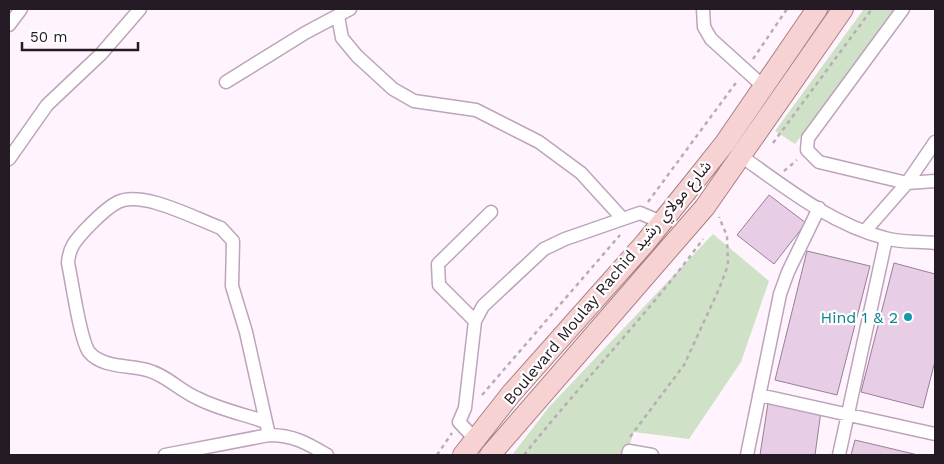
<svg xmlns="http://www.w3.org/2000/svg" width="944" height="464" viewBox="0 0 944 464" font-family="'Work Sans','Noto Sans Arabic',sans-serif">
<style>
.green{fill:#cfe1c6}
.building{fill:#e7cde5;stroke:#977f96}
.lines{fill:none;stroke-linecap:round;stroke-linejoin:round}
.street-casing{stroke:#bda4bb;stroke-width:15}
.primary-casing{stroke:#a97e83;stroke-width:22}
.path{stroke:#b8adb7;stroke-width:2.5;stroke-dasharray:4 4;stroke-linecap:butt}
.street{stroke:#fff;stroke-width:12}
.primary{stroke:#f7d2d3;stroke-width:20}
.culture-dot{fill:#0f9aa8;stroke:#fff;stroke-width:2}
.labels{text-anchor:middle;stroke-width:4.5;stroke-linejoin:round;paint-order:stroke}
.street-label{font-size:16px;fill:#241a23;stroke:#fff}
.culture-label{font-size:16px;fill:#0d838f;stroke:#fff;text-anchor:end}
</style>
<rect width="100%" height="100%" fill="#fff4fe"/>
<path class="green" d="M864,9H895L795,144L775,131Z
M713,234L769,281L741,362L689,439L634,432L626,455H512L549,407Z"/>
<path class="building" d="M769,195L806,223L774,264L737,235Z
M807,251L870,266L837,395L775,380Z
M894,263L935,274V361L923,408L861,392Z
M768,403L821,411L815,455H760Z
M855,440L918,455H851Z"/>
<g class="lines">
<g class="street-casing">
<path id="street" d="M703,9L704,27L711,39L763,86
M903,9L808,138L807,150L819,162L907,183L935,181
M338,16L342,38L357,56L393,89L414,101L476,110L539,142L581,173L622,218
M9,25L21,9
M226,82L305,33L350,9
M741,156C786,188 831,224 885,238C900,243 919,241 935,243
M9,159L47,105L101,54L140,9
M865,231L907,183L935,142
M475,321L439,285L438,264L491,212
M759,395L935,434
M266,422C243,414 218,409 197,398C179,390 166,375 147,370C130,365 102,368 89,352C80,340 72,281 68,263C69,246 77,239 88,227C97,218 106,208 118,202C143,190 196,219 221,228L233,241L232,286L246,332L266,422L269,435
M475,439L459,422L465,408L475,321L483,306L544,249L565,239L640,213L661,222
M165,455L269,435C293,435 307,443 327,455
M628,455L629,451L652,455
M747,455L780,294L788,272L819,208
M839,455L886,239"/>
</g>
<g class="primary-casing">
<path id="primary" d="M463,455L511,394L645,243L686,192L725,143L817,9
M490,455L705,207L843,9"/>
</g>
<path class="path" d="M753,59L787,9
M773,143L872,9
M784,171L797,160
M648,202L738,80
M482,395L620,235
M630,437L684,365L719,289L728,265L727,236L719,217
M437,455L452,433
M524,455C582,382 648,314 703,239"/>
<use href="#street" class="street"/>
<use href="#primary" class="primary"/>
</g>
<circle class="culture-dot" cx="908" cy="317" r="5"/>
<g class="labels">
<g class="street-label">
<text transform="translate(607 282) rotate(-50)" y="6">Boulevard Moulay Rachid شارع مولاي رشيد</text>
</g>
<g class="culture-label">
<text x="898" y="323">Hind 1 &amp; 2</text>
</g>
</g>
<rect width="944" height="464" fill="none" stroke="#241a23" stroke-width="20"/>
<path d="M22 42v8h116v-8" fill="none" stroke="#241a23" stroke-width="2.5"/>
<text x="30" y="42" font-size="15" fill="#241a23" stroke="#ffffff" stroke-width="4" paint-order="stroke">50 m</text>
</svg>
